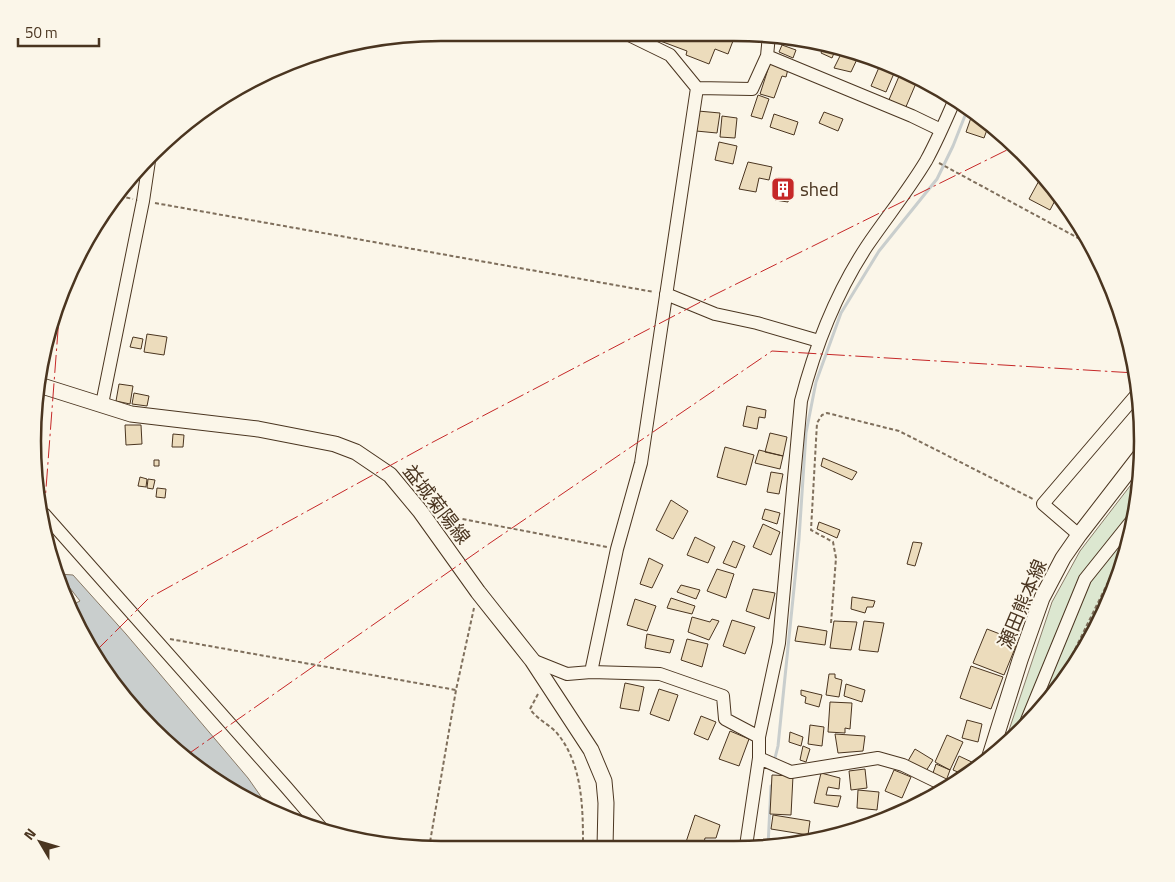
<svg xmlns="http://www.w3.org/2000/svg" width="1175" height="882" viewBox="0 0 1175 882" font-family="'Titillium Web','Noto Sans JP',sans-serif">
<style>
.green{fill:#dce7d0;stroke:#887966}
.water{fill:#c9cecd;stroke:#887966}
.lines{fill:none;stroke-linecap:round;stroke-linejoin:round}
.stream{stroke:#c9cecd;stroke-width:3}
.building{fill:#ecdcbc;stroke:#4a3520}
.minor-casing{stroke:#4a3520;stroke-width:14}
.major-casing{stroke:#4a3520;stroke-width:17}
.path{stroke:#7f6f5c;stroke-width:2;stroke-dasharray:4 2.5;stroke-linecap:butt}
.minor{stroke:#fbf6e9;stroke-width:12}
.major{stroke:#fbf6e9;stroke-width:15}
.power{stroke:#c62828;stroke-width:1;stroke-dasharray:18 4 2.5 4;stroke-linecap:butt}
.labels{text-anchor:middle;stroke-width:4;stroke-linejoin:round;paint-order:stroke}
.poi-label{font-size:19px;fill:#4a3520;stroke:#fbf6e9;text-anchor:start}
.street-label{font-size:19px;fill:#4a3520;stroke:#fbf6e9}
.rim{fill:none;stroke:#4a3520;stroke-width:2.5}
</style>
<rect width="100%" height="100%" fill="#fbf6e9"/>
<path class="green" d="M1140,473L1139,495L1121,573L1088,645L1041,711L1004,745L1052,602L1080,551Z"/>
<path class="water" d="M59,574L73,575L126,634L248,778L269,808L237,795L172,748L117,689L63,595L74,604L80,601Z"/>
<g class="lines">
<path class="stream" d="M774,762L778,746L799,539L806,433L816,382L841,313L879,251L937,179L953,146L968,108
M768,846L771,786"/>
</g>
<path class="building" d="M639,33H736L728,54L715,49L709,64L686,55L687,51Z
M781,37L798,39L797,44L780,41Z
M825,44L837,46L832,58L821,53Z
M782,45L796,50L793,58L779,52Z
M844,48L859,55L851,72L834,68Z
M770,63L788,69L786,77L782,76L774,98L760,94Z
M880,65L895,71L886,92L871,86Z
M900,74L917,81L905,109L888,102Z
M758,95L769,99L762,119L751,116Z
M698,111L720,113L717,133L696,131Z
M824,112L843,119L838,131L819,123Z
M973,112L988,127L984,138L966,132Z
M774,114L798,122L794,135L770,127Z
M722,116L737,118L735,138L720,137Z
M719,142L737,146L733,164L715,160Z
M748,162L772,167L769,180L759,178L756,192L739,189Z
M1041,177L1059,193L1050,210L1029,199Z
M778,178L792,179L788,202L775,200Z
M147,334L167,337L164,355L144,352Z
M133,337L143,339L141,349L130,347Z
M119,384L133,386L130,404L116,401Z
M134,393L149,396L147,406L132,404Z
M747,406L766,410L765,418L759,417L757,429L743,426Z
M125,425H141L142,444L126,445Z
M770,433L787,437L783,456L765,452Z
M173,434L184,435L183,447H172Z
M725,447L754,455L746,485L717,477Z
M759,450L783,456L780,469L755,463Z
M823,458L857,472L852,480L821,466Z
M154,460H159V466H154Z
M771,472L783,474L779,494L767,492Z
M140,477L147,479L146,487L138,486Z
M148,479L155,480L153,489L147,488Z
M157,488L166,489L165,498L156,497Z
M671,500L688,511L673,539L656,530Z
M765,509L780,513L777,524L762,519Z
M819,522L840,530L837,538L817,529Z
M763,524L780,532L771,555L753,547Z
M695,537L715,547L708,563L687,555Z
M733,541L745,546L736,568L723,563Z
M913,542L922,543L915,566L907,564Z
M649,558L663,565L652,588L640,584Z
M717,569L734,574L726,598L707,591Z
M681,585L700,590L696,599L677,592Z
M753,589L775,593L769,619L746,611Z
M852,597L875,601L873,607H867L865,613L851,609Z
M671,598L695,606L692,614L667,608Z
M635,599L656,606L647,631L627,625Z
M692,617L710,622L712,619L719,621L709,640L688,632Z
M732,620L755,627L745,654L723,646Z
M834,621L857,622L851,650L830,648Z
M864,621L884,623L878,652L859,650Z
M798,626L827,631L825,645L795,641Z
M987,629L1018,641L1004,675L973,663Z
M647,634L674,640L670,653L645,648Z
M687,639L708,644L702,667L681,660Z
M971,666L1003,677L991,709L960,698Z
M829,674H835V678L842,680L839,697L826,695Z
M625,683L644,687L639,711L620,708Z
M846,684L865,690L862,702L844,696Z
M659,689L678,695L669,721L650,714Z
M801,690L822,695L819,707L805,703L806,697L801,695Z
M830,702L852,703L850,729L845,728V733L828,732Z
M701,716L716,722L708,740L694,734Z
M967,720L982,724L978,742L962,738Z
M810,725L824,727L822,746L808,744Z
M730,731L749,739L739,766L719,759Z
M790,732L803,737L801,746L789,742Z
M835,734L865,736L863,751L838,753Z
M947,735L963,742L950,770L935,762Z
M803,746L810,749L806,762L800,760Z
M915,749L933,760L926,771L908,761Z
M959,756L976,764L973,771L965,775L953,770Z
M936,764L950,770L946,781L932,776Z
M865,769L867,788L851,790L849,771Z
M894,770L911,777L902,798L885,791Z
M821,773L840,778L839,789L828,787L826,795L841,796L838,807L814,803Z
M955,774L962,777L952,783Z
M772,775L793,776L791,815L770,814Z
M858,790L879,792L877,810L857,808Z
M920,794L927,797L913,805Z
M695,815L720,825L716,838H705L703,847L686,842Z
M773,815L810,821L808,835L771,829Z
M683,844L698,847H682Z"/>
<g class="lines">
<g class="minor-casing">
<path id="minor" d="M767,56L912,116L941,130
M697,88L752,89L767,56L769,35
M666,294L715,314L757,323L819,341
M102,404L143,201L150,154
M44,514L286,787L323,830
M1079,535L1043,504L1138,393
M532,660L567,674L591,672L660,674L723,696L725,719L759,737
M591,672L617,549L641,463L697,88L670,55L625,33
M1025,725L1085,579L1133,519
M759,758L791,772L878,758L903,765L946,786
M746,846L759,758V737L779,643L801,401C815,347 836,293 867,246C886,218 908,191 926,161C937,141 946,120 955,99"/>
</g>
<g class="major-casing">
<path id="major" d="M39,385L131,414L258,429L335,444L356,452L390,475L420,511L478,592L532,660L591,750L604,781L606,803L605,847
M989,759L1020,660L1042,598L1063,558L1079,535L1140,456"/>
</g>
<path class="path" d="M939,163L1091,245
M120,196L133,199
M155,203L654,292
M437,514L607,547
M831,623L836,558L833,542L811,530L817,423L822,415L827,413L899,431L1033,499
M170,639L456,690
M538,694L530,709C537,719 548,724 556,732C583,763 583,809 583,847
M1052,696L1119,560L1125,553
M429,848L456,690L474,608"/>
<use href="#minor" class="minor"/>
<use href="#major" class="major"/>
<path class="power" d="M44,515L60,304
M95,652L149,598L433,442L712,296L1011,148
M184,757L490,543L772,351L1135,373"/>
</g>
<defs>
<g id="building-square" transform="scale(1.25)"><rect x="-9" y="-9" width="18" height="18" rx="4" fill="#c62828" stroke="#fbf6e9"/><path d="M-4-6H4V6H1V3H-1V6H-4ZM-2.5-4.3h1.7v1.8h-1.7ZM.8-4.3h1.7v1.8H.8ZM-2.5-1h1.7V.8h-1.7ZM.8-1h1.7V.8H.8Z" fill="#fff"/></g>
</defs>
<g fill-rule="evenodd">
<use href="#building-square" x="783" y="189"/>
</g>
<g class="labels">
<g class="poi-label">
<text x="800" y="196">shed</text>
</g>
<g class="street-label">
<text transform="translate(437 504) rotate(52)" y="7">益城菊陽線</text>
<text transform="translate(1022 604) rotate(-67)" y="7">瀬田熊本線</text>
</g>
</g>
<path d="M0 0H1175V882H0ZM441 41H734A400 400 0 0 1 1134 441V441A400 400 0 0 1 734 841H441A400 400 0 0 1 41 441V441A400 400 0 0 1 441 41Z" fill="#fbf6e9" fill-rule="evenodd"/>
<path class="rim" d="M441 41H734A400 400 0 0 1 1134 441V441A400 400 0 0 1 734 841H441A400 400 0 0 1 41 441V441A400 400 0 0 1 441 41Z"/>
<g transform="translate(40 842) rotate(308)" stroke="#fbf6e9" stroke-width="4" paint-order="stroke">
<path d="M0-4L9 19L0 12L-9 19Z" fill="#4a3520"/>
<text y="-8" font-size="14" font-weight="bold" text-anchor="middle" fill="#4a3520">N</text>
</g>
<path d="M18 38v8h81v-8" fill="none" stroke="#4a3520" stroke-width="2.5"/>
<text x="25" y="38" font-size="15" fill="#4a3520" stroke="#fbf6e9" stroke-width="4" paint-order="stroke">50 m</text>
</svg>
